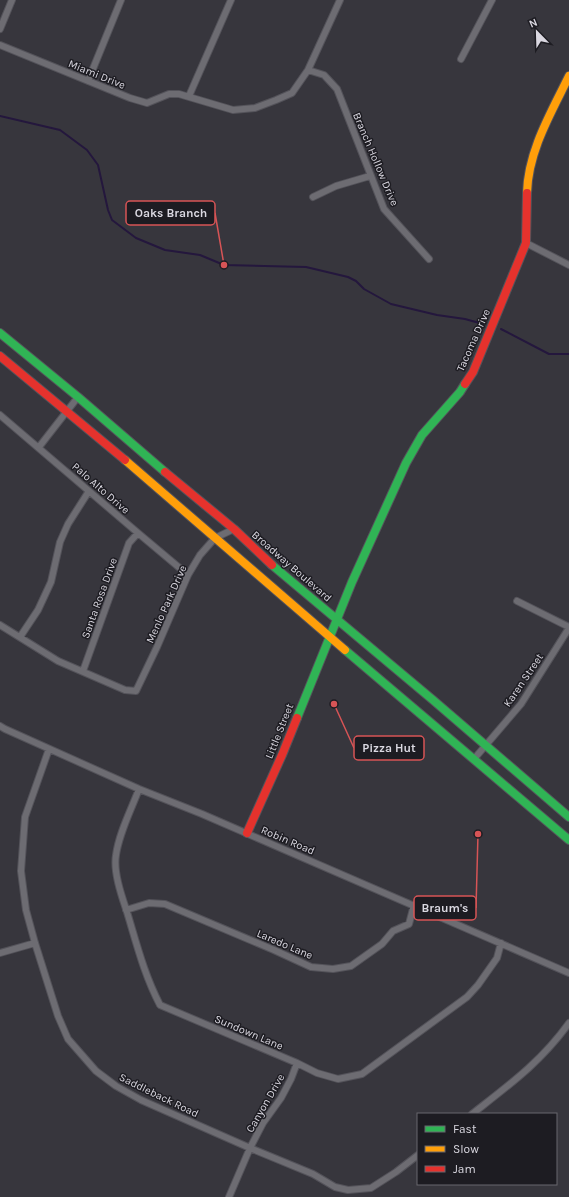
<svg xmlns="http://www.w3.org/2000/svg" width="569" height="1197" viewBox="0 0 569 1197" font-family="Karla,sans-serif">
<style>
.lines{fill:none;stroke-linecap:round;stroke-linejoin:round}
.stream{stroke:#24173d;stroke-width:2}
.street-casing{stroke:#54535a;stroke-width:8}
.fast-casing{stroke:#54535a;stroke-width:10}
.slow-casing{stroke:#54535a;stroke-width:10}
.jam-casing{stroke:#54535a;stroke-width:10}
.street{stroke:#6d6c72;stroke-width:6}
.fast{stroke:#30b455;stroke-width:8}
.slow{stroke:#ff9f0a;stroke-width:8}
.jam{stroke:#e5322d;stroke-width:8}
.labels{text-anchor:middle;stroke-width:3;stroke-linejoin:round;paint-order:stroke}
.street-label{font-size:11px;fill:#dad8e1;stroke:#1d1c22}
.leader{fill:none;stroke:#d75456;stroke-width:1.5}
.callout-dot{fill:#d75456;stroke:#1d1c22;stroke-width:1.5}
.callout{fill:#1d1c22;stroke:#d75456;stroke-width:1.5}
.callout-label{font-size:12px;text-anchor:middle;font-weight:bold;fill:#dad8e1}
</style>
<rect width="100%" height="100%" fill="#37363d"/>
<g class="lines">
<path class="stream" d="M0,116L60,130L87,150L98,165L108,210L112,220L136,238L165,250L200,255L224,265L306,267L348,277L356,281L364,289L391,304L437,315L465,319L483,324
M501,329L549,354H569"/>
<g class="street-casing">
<path id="street" d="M0,29L12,0
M0,45L130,98L147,103L169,94H179L233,110L255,108L276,100L292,93L308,70L340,0
M461,59L492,0
M308,70L324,75L337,89L384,209L429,259
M88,81L121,0
M189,96L231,0
M313,197L336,186L370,176
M526,243L569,265
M0,415L138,533L188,575
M39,447L78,397
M517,601L569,627
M0,625L58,661L125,690L136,691L157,647L188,575L200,555L215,538L234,529
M20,637L38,610L51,582L60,542L68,524L89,491
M83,671L129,543L138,533
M0,726L5,729L139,789L202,814L569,973
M49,749L25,817L21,871L26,910L35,943L58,1016L68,1039L96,1071L116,1086L141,1100L250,1148L313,1174L335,1187L348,1190L371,1188L396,1172L418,1155
M474,759L521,704L569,628
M139,789C131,810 119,833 116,855C113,872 122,897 127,912C137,945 144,974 160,1005L297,1063L317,1073L338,1079L362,1074L467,997L478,985L497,958L501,943
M126,910L149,903L165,904L274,950L311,967L333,969L351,966L382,944L393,931L409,924L414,905
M0,953L35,943
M472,1114C509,1085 541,1062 569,1023
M229,1197L250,1148L263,1123L281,1098L291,1079L297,1063"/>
</g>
<g class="fast-casing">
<path id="fast" d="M0,333L78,397L165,472
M272,565L433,700L569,817
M345,650L569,840
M297,718L352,582L406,463L422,435L460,392L465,384"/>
</g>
<g class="slow-casing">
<path id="slow" d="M527,193C528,151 551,113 569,76
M125,460L345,650"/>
</g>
<g class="jam-casing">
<path id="jam" d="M0,356L125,460
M465,384L473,372L526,243L527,193
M165,472L234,529L272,565
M247,833L282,755L297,718"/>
</g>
<use href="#street" class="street"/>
<use href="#fast" class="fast"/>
<use href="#slow" class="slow"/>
<use href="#jam" class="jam"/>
</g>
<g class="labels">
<g class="street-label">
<text transform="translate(97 74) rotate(22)" y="4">Miami Drive</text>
<text transform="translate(376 159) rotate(67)" y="4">Branch Hollow Drive</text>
<text transform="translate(473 340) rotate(-66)" y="4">Tacoma Drive</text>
<text transform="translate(101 488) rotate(41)" y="4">Palo Alto Drive</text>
<text transform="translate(292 566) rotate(41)" y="4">Broadway Boulevard</text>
<text transform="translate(99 598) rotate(-70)" y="4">Santa Rosa Drive</text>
<text transform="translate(166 604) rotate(-66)" y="4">Menlo Park Drive</text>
<text transform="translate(523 680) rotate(-56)" y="4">Karen Street</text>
<text transform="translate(279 731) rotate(-68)" y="4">Little Street</text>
<text transform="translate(288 840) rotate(23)" y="4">Robin Road</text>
<text transform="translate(285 944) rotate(23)" y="4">Laredo Lane</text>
<text transform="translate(249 1032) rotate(23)" y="4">Sundown Lane</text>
<text transform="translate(159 1095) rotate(26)" y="4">Saddleback Road</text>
<text transform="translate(265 1103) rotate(-60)" y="4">Canyon Drive</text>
</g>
</g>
<path class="leader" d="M224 265L215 213M334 704L354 748M478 834L476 908"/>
<g class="callout-dot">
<circle cx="224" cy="265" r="4"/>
<circle cx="334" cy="704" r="4"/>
<circle cx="478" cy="834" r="4"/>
</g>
<g class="callout">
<rect x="126" y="201" width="89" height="24" rx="4"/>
<rect x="354" y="736" width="70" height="24" rx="4"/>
<rect x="414" y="896" width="62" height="24" rx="4"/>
</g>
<g class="callout-label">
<text x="171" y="217">Oaks Branch</text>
<text x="389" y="752">Pizza Hut</text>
<text x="445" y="912">Braum's</text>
</g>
<rect x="417" y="1113" width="140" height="72" fill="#1d1c22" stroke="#69676e"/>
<rect x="425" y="1126" width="20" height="6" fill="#30b455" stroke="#69676e"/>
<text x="453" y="1133" font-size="12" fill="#dad8e1">Fast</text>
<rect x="425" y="1146" width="20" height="6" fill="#ff9f0a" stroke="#69676e"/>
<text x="453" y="1153" font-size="12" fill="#dad8e1">Slow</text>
<rect x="425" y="1166" width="20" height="6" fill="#e5322d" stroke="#69676e"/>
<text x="453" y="1173" font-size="12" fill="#dad8e1">Jam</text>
<g transform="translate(537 32) rotate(337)" stroke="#1d1c22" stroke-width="3" paint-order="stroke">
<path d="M0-3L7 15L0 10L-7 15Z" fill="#dad8e1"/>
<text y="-6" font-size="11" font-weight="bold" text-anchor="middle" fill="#dad8e1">N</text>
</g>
</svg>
